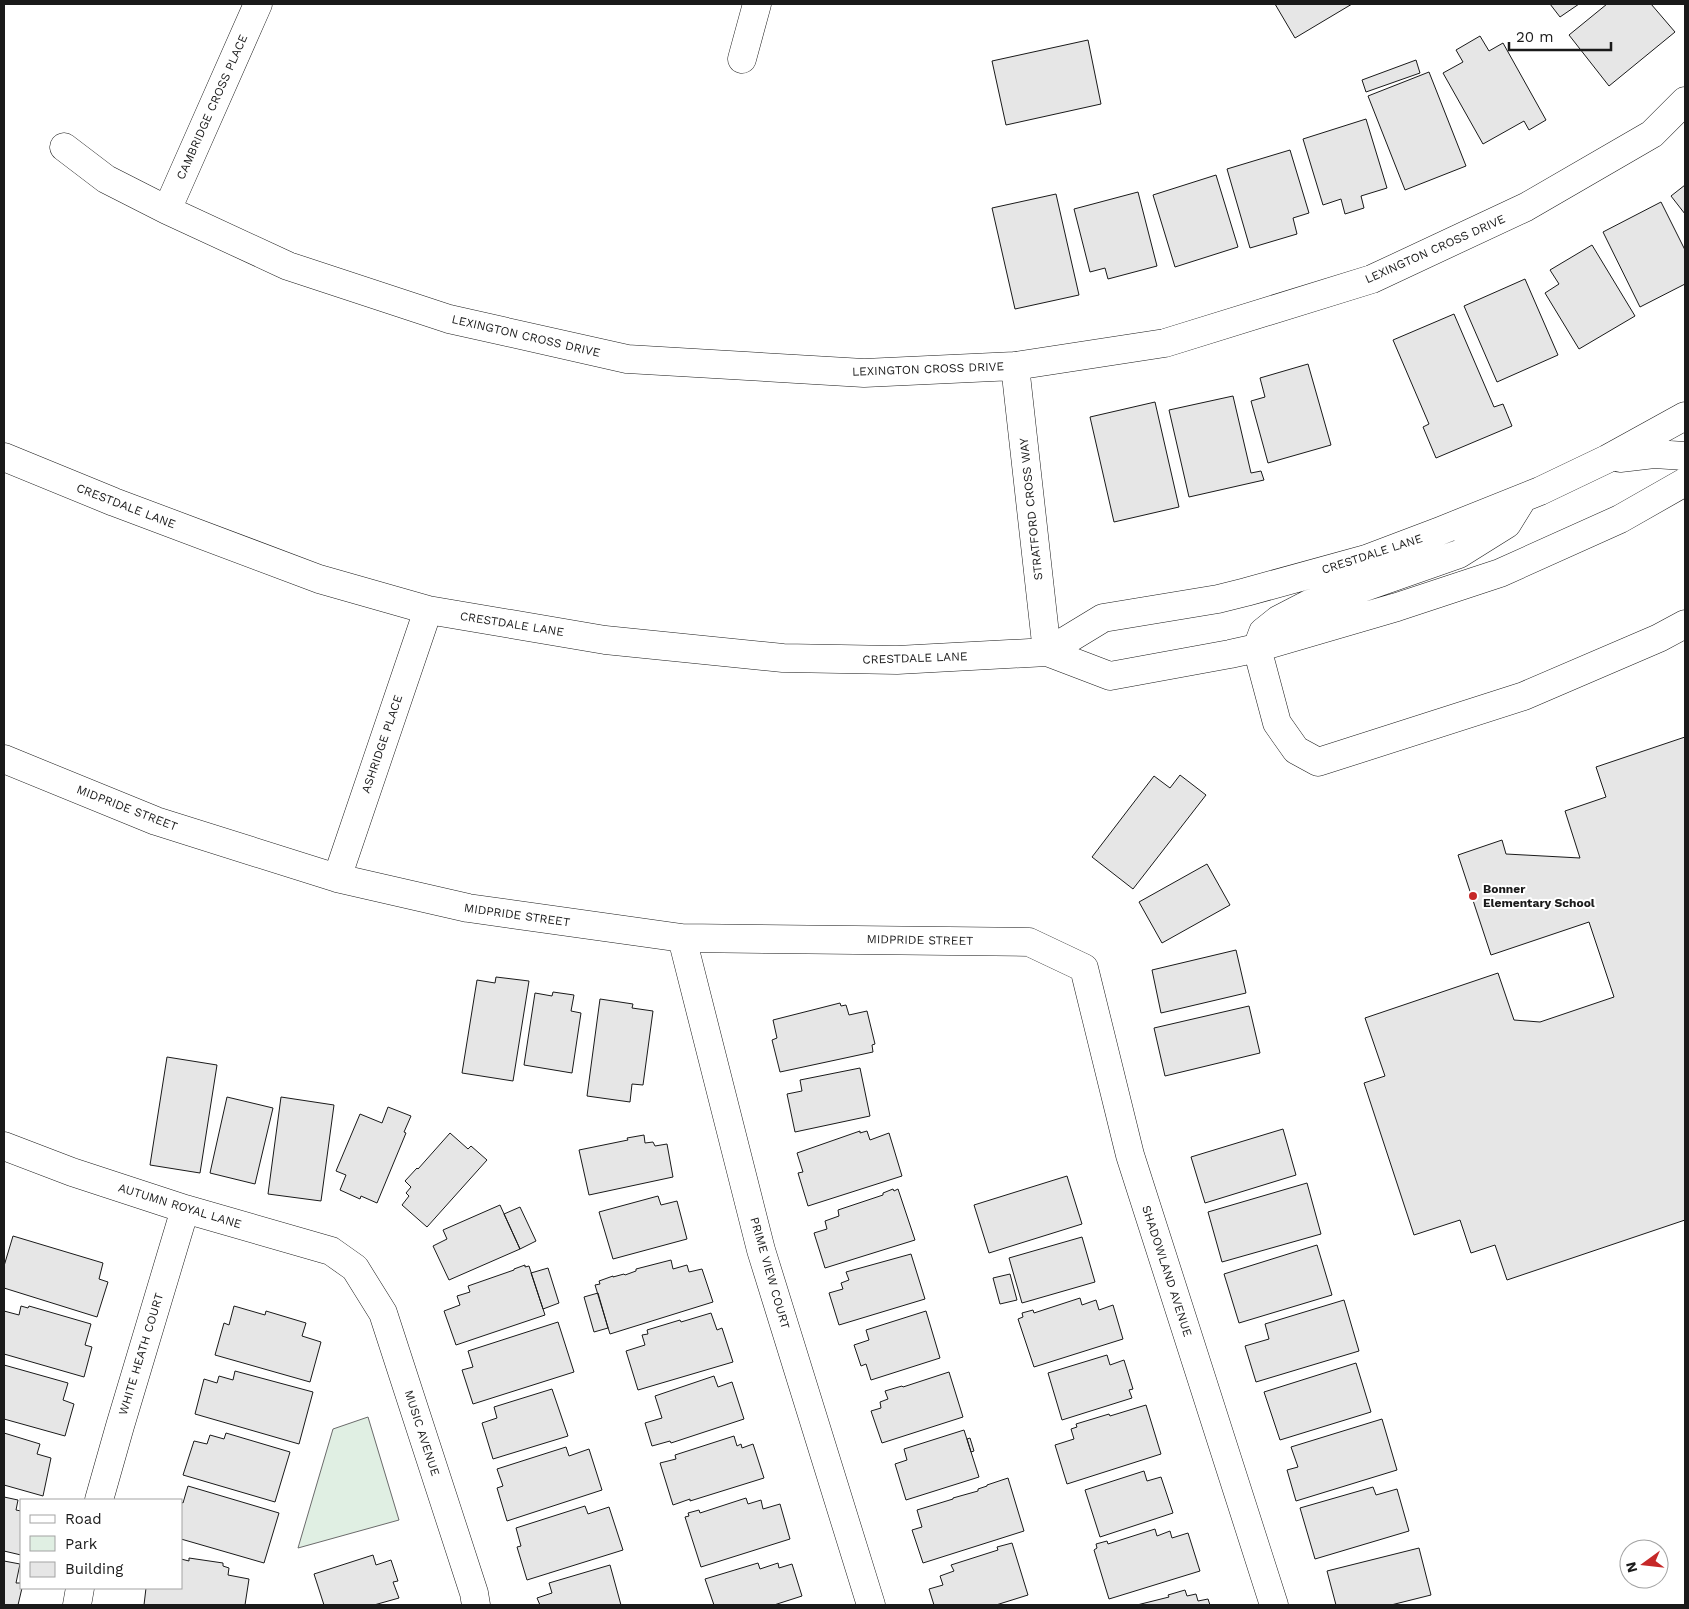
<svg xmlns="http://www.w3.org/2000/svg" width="1689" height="1609" viewBox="0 0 1689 1609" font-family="'Work Sans',sans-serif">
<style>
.green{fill:#e0efe3;stroke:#6a6a6a}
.building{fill:#e6e6e6;stroke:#1a1a1a}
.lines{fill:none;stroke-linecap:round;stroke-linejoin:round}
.minor-casing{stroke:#1a1a1a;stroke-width:29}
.minor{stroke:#fff;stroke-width:28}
.poi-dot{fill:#c62828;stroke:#fff;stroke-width:2}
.labels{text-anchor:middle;stroke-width:4;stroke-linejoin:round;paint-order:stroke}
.street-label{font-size:12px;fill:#1a1a1a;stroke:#fff}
.poi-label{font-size:12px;font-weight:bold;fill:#1a1a1a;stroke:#fff;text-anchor:start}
</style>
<rect width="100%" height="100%" fill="#fff"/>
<path class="green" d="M368,1417L399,1520L298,1548L333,1429Z"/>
<path class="building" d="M1275,4H1352L1295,38Z
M1550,4H1579L1560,17Z
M1607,4H1651L1675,32L1609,86L1569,35Z
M1480,36L1489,51L1503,43L1546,120L1529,130L1524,121L1483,144L1443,73L1463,62L1456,50Z
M1088,40L1101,104L1006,125L992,61Z
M1416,60L1420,73L1366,92L1362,80Z
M1429,72L1466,166L1405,190L1368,96Z
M1366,119L1387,188L1361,196L1364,208L1345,214L1341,199L1323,205L1303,139Z
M1290,150L1309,213L1293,218L1297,234L1250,248L1227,169Z
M1216,175L1238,247L1175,267L1153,195Z
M1685,185V214L1671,196Z
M1138,192L1157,266L1108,279L1105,268L1090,272L1074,209Z
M1056,194L1079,295L1015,309L992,208Z
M1661,202L1685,250V284L1640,307L1603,232Z
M1592,245L1635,316L1579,349L1545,293L1559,284L1550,270Z
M1525,279L1558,355L1497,382L1464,306Z
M1454,314L1494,407L1503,404L1512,426L1436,458L1423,427L1429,424L1393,340Z
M1308,364L1331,445L1268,463L1251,401L1265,397L1260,378Z
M1233,396L1251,473L1261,471L1264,480L1189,497L1169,410Z
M1155,402L1179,507L1114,522L1090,417Z
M1685,737V1220L1507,1280L1495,1245L1471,1253L1460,1220L1414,1235L1364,1083L1385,1076L1365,1018L1498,973L1514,1020L1540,1022L1614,997L1589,922L1491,955L1458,855L1502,840L1506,854L1580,858L1565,811L1606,797L1596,767Z
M1180,775L1206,795L1133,889L1092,857L1154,776L1170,788Z
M1207,864L1230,905L1162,943L1139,902Z
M1236,950L1246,993L1161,1013L1152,970Z
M496,977L529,981L513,1081L462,1073L477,980L495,983Z
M553,992L574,995L571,1011L581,1013L572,1073L524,1065L535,993L552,996Z
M600,999L633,1004L632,1008L653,1011L643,1085L632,1084L630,1102L587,1096Z
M840,1003L841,1006L846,1005L849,1015L867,1011L875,1044L872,1045L873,1052L780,1072L772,1040L777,1038L773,1020Z
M1249,1006L1260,1053L1165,1076L1154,1028Z
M167,1057L217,1065L200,1173L150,1165Z
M860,1068L870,1116L795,1132L787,1094L802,1091L800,1080Z
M227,1097L273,1108L255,1184L210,1173Z
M281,1097L334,1105L321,1201L268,1194Z
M388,1107L411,1116L404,1132L406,1133L377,1203L361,1196L360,1199L340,1190L346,1175L336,1171L360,1114L382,1123Z
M1283,1129L1296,1175L1205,1203L1191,1157Z
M860,1131V1133L867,1131L870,1140L889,1133L902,1176L808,1206L798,1173L803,1172L797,1153Z
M450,1133L468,1149L471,1146L487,1160L427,1227L402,1205L409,1196L406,1193L411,1187L405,1181L417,1168L418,1169Z
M644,1135L645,1143L653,1142L655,1146L667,1144L673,1177L589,1195L579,1150L628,1140L627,1138Z
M1067,1176L1082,1224L989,1253L974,1205Z
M1307,1183L1321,1234L1222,1262L1208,1212Z
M893,1189L894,1191L898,1189L915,1240L825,1268L814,1233L827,1229L825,1221L839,1216L838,1210L883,1195V1193Z
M658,1196L661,1205L677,1201L687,1239L613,1259L599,1212Z
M500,1205L520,1249L449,1280L433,1246L447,1239L443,1230Z
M520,1207L536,1241L520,1249L504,1214Z
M13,1236L103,1263L99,1279L108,1282L97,1317L4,1288V1266Z
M1082,1237L1095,1282L1022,1303L1009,1258Z
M1317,1245L1332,1295L1239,1323L1224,1274Z
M911,1254L925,1299L839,1325L829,1293L843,1289L841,1283L849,1280L846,1272Z
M671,1260L673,1269L687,1265L689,1272L702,1269L713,1302L610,1334L595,1285L600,1284L599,1281L613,1276V1277L624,1274L625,1275L636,1271V1269Z
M525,1265V1267L529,1266L545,1315L456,1345L444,1311L460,1305L457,1296L470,1292L468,1286L514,1270V1269Z
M548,1268L559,1303L543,1309L531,1273Z
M1010,1274L1017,1300L1000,1304L993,1278Z
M598,1293L608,1328L594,1332L584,1297Z
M1080,1298L1082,1305L1096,1300L1099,1310L1113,1305L1123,1339L1034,1367L1018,1319L1023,1317L1022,1313L1033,1310L1034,1313Z
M1344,1300L1359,1351L1256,1382L1245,1346L1269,1339L1265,1324Z
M21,1306L28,1308L29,1306L91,1324L85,1345L92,1347L84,1377L4,1354V1311L19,1315Z
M234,1306L265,1315L266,1311L306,1323L302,1336L321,1342L310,1382L215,1355L224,1323L229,1325Z
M926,1311L940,1358L871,1380L866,1364L861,1366L854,1345L869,1340L866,1330Z
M711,1313L717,1330L722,1328L733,1362L638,1390L626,1351L645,1345L642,1335L648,1334L647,1330L680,1320L681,1322Z
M558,1322L574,1372L473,1404L462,1370L473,1367L468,1351Z
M1107,1355L1110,1365L1124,1360L1133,1389L1129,1390L1132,1398L1062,1420L1048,1373Z
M1356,1363L1371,1412L1280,1440L1264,1392Z
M4,1365L68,1383L63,1400L74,1404L65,1436L4,1419Z
M235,1371L313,1392L299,1444L195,1414L204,1379L217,1383L219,1376L233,1380Z
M949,1372L963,1417L882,1443L871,1411L881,1408L880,1402L888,1399L885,1391L902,1386L903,1387Z
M714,1376L718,1387L732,1382L744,1419L671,1443L670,1441L652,1446L645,1423L662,1418L655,1396Z
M552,1389L568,1436L493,1459L482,1423L497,1418L494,1407Z
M1146,1405L1161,1454L1067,1484L1055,1445L1074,1439L1071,1429L1077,1427L1076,1424L1109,1414L1110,1416Z
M1382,1419L1397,1470L1296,1501L1287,1470L1298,1467L1291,1447Z
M964,1430L979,1477L906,1500L895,1464L907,1460L904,1449Z
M4,1433L40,1444L37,1454L51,1458L43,1496L4,1485Z
M226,1433L290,1452L275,1502L183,1475L194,1441L207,1444L210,1435L224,1439Z
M734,1436L737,1446L741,1444L742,1448L753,1444L764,1478L690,1501V1499L673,1505L660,1463L676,1459L675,1455Z
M970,1438L974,1451L971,1452L967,1439Z
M566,1447L569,1456L589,1449L602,1490L507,1521L497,1488L503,1486L497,1469Z
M1144,1471L1147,1481L1161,1477L1173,1513L1100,1537L1085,1490Z
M1008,1478L1024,1531L923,1563L912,1530L922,1527L917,1510L953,1499V1498L978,1491V1489L987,1486V1485Z
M188,1486L279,1513L264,1563L181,1539V1502L183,1503Z
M1373,1487L1376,1495L1397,1489L1409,1531L1315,1559L1300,1508Z
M4,1497L18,1500L16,1510L21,1511V1555L4,1551Z
M746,1498L748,1504L761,1500L763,1509L780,1504L790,1539L701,1567L685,1517L689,1516L688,1513L699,1510L700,1513Z
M585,1506L588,1514L609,1507L623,1550L527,1580L517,1547L521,1546L516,1528Z
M1155,1529L1157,1536L1170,1531L1172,1538L1188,1533L1200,1571L1109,1599L1094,1550L1097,1548L1096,1544L1107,1541L1108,1544Z
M1012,1543L1028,1595L996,1605H934L929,1589L943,1585L940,1576L954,1571L951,1565L998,1550L997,1547Z
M1419,1548L1431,1595L1391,1605H1336L1327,1571Z
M373,1555L376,1565L391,1560L398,1581L393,1582L399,1598L374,1605H324L314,1574Z
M189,1558L223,1563V1566L229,1568L228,1575L249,1579L245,1605H144L146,1588H181V1559L189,1561Z
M4,1561L20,1564L16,1583H21L22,1588L18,1605H4Z
M758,1563L760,1569L778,1563L779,1568L792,1564L802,1596L774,1605H714L705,1579Z
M610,1565L621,1605H540L537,1598L552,1593L549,1583Z
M1185,1590L1187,1596L1196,1594L1198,1601L1208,1599L1210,1605H1137L1169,1597L1168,1595Z"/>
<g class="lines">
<g class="minor-casing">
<path id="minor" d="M742,59L757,4
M64,147L106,179L167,210L288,266L449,319L627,359L864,373L1015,366L1165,343L1372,279L1526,207L1652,134L1685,101
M167,210L258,4
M1015,366L1047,652
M4,457L114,502L319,579L428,610L605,640L783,658L897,660L1047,652L1110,676L1230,654L1257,648L1397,607L1500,573L1620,519L1685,482
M1620,458L1654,454L1685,456
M1523,498L1507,524L1459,554L1359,589L1309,604L1278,620L1263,632L1257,648L1277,723L1296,750L1318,762L1524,696L1659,638L1685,624
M1047,652L1103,618L1218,599L1246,592L1366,559L1440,531L1540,491L1607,459L1685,416
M4,759L156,821L337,878L468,908L682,938L1029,942L1084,968L1130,1155L1274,1605
M337,878L428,610
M682,938L761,1250L871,1605
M4,1146L72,1172L185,1209L331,1251L355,1268L383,1313L474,1593L476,1605
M99,1500L120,1426L185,1209
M77,1605L80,1588"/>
</g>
<use href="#minor" class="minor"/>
</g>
<circle class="poi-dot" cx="1473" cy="896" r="5"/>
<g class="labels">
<g class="street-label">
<text transform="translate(212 107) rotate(-66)" y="4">CAMBRIDGE CROSS PLACE</text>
<text transform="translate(1435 249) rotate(-24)" y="4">LEXINGTON CROSS DRIVE</text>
<text transform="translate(526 336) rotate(13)" y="4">LEXINGTON CROSS DRIVE</text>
<text transform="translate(928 369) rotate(-2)" y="4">LEXINGTON CROSS DRIVE</text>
<text transform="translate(126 506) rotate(21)" y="4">CRESTDALE LANE</text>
<text transform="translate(1031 509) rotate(-96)" y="4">STRATFORD CROSS WAY</text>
<text transform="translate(1372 554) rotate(-18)" y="4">CRESTDALE LANE</text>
<text transform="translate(512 624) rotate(9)" y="4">CRESTDALE LANE</text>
<text transform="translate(915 658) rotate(-2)" y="4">CRESTDALE LANE</text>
<text transform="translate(382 744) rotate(-71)" y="4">ASHRIDGE PLACE</text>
<text transform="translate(127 808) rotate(21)" y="4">MIDPRIDE STREET</text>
<text transform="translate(517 915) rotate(8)" y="4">MIDPRIDE STREET</text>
<text transform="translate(920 940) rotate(1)" y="4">MIDPRIDE STREET</text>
<text transform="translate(180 1206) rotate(17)" y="4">AUTUMN ROYAL LANE</text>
<text transform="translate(1167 1271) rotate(72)" y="4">SHADOWLAND AVENUE</text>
<text transform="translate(770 1273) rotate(74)" y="4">PRIME VIEW COURT</text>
<text transform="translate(141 1354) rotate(-73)" y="4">WHITE HEATH COURT</text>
<text transform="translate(422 1433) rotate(72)" y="4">MUSIC AVENUE</text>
</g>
<g class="poi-label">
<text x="1483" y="893">Bonner<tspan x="1483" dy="14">Elementary School</tspan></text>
</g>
</g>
<rect width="1689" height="1609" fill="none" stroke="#1a1a1a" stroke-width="10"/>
<rect x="20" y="1499" width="162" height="90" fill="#ffffff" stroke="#a3a3a3"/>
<rect x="30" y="1515" width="25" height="8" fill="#ffffff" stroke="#a3a3a3"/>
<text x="65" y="1524" font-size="15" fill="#1a1a1a">Road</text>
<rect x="30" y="1536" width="25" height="15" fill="#e0efe3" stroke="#a3a3a3"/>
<text x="65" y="1549" font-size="15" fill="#1a1a1a">Park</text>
<rect x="30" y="1562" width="25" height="15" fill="#e6e6e6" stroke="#a3a3a3"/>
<text x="65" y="1574" font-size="15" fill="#1a1a1a">Building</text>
<g transform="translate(1644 1564) rotate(255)"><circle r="24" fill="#ffffff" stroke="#a3a3a3"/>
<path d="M0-4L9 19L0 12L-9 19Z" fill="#c62828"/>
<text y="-8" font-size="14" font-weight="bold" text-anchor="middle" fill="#1a1a1a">N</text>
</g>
<path d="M1509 42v8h102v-8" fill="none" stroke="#1a1a1a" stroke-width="2.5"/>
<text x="1516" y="42" font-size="15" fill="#1a1a1a" stroke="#ffffff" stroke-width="4" paint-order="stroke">20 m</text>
</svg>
